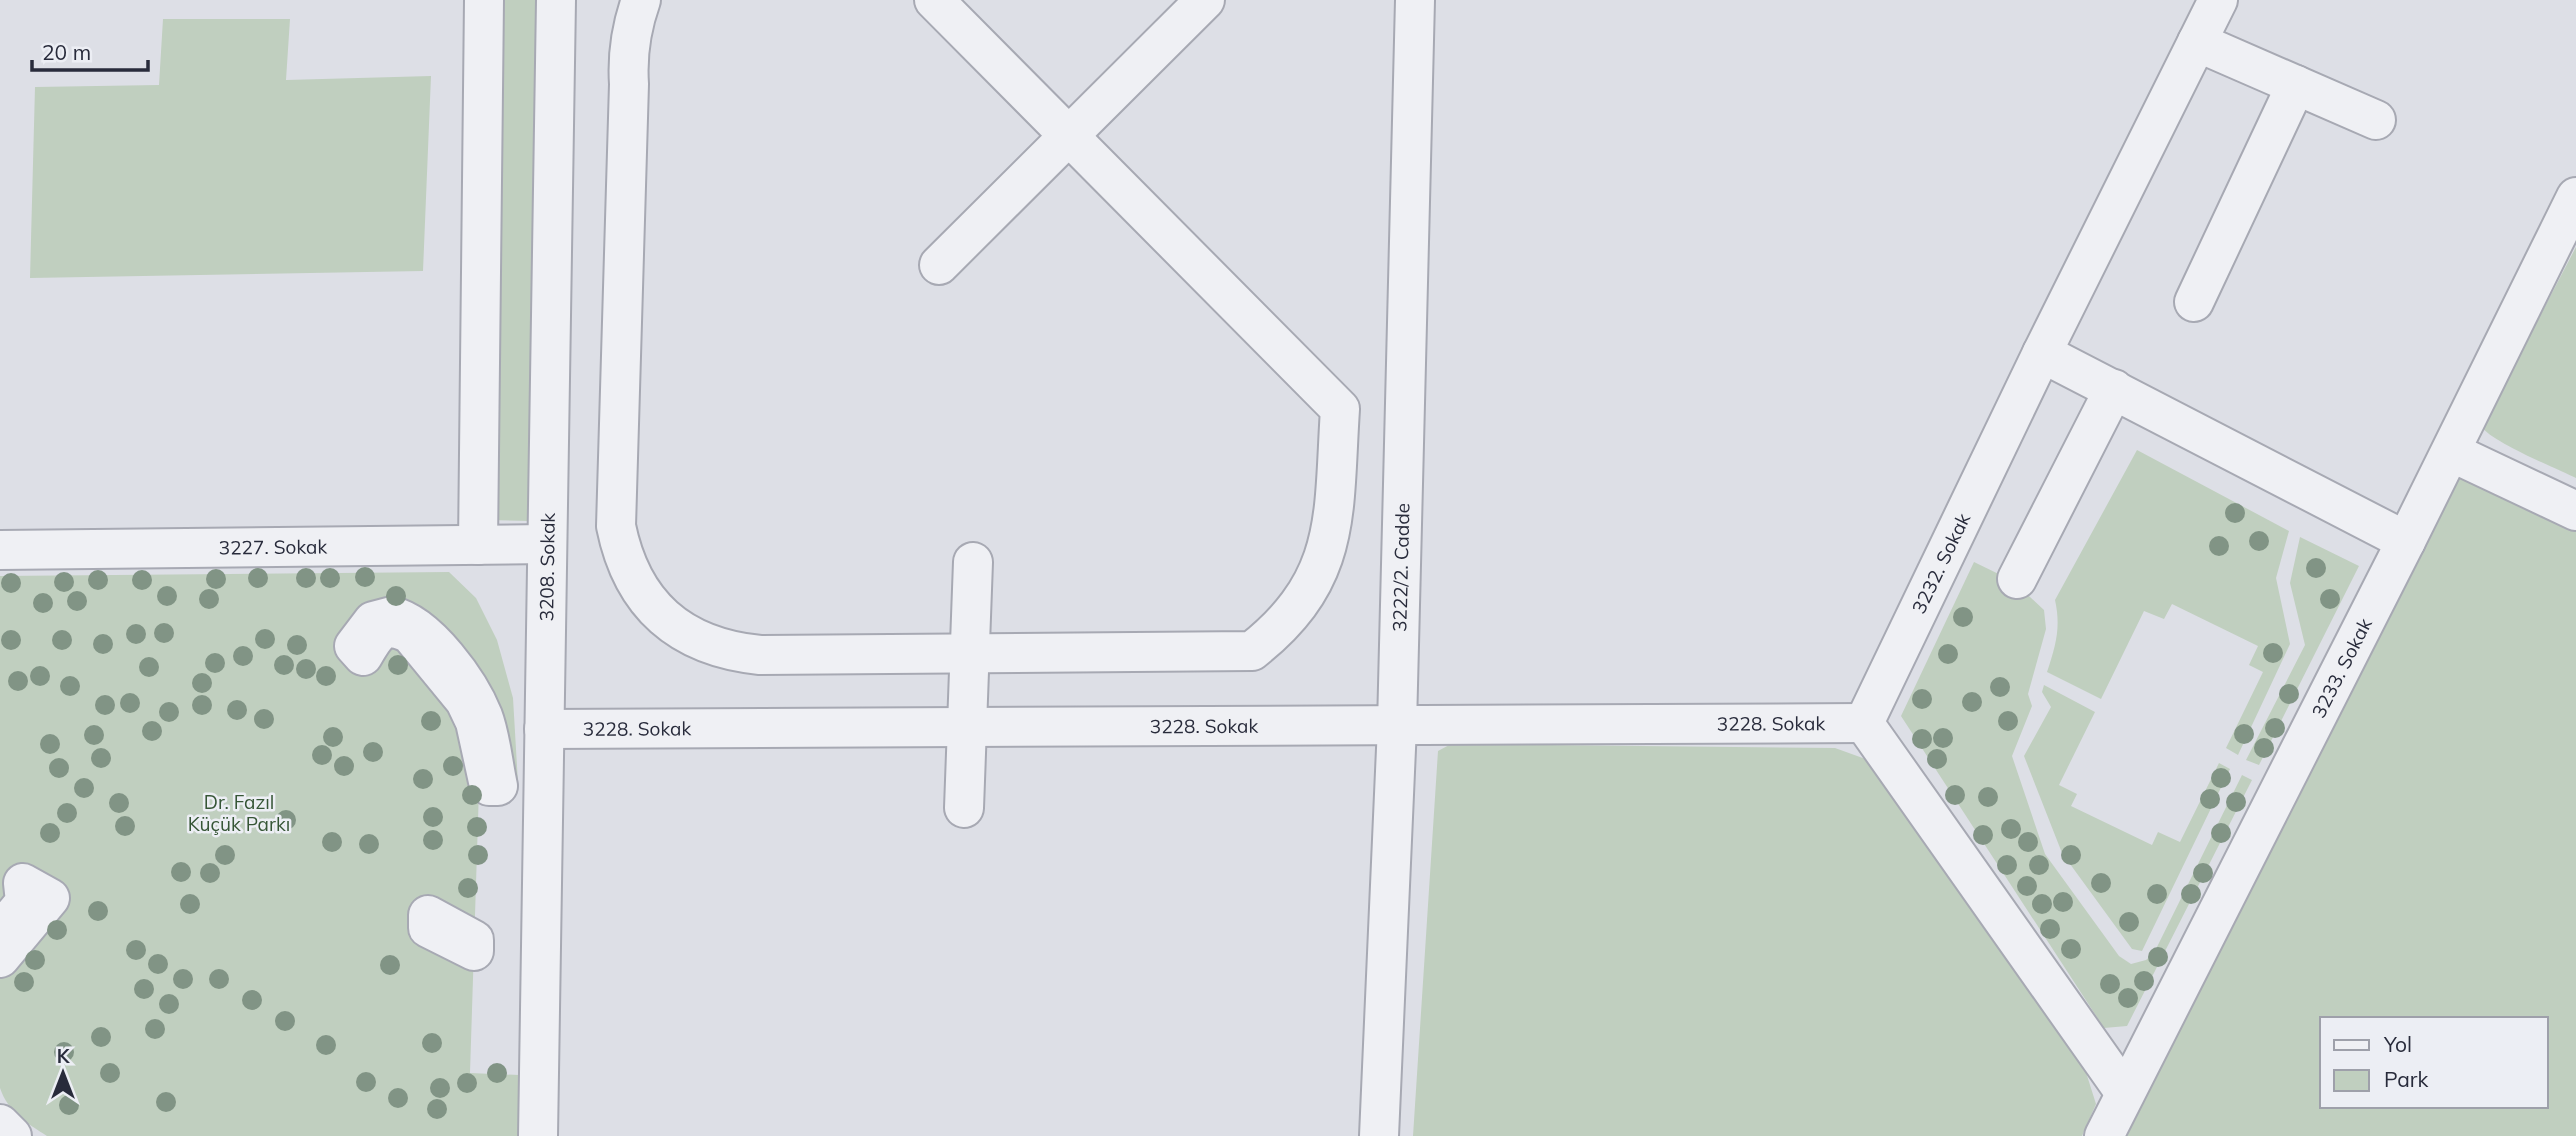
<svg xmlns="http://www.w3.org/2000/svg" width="2576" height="1136" viewBox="0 0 2576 1136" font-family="Mulish,sans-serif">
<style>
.green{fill:#c0cfbf;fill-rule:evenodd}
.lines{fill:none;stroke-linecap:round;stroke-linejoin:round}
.minor-casing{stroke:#a7a9b3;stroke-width:42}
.minor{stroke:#eff0f4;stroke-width:38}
.tree{fill:#819485}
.labels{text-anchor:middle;stroke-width:5;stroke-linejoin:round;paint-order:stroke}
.street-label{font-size:19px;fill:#282b3b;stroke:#eceef4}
.park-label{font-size:19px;fill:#365636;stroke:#eceef4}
</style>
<rect width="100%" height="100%" fill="#dddfe6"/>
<path class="green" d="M497,0H538L530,521L487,520Z
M163,19H290L286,80L431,76L423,271L30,278L35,87L159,85Z
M2576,247V478C2557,469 2490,441 2482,427Z
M2137,450L2289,531L2276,578L2290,644L2238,755L2226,748L2263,672L2249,665L2258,646L2172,604L2164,619L2144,611L2101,699L2047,672C2056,645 2061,627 2055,600Z
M2461,471L2576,525V1136H2127L2186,1015ZM2322,1019H2546V1106H2322Z
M2300,537L2359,566L2259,765L2246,760L2305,645L2290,583Z
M1974,562L2013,581L2044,610L2046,629L2028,694L2032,706L2012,756L2045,854L2119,956L2131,964L2146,960L2154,953L2242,775L2252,780L2127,1026L2104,1028L1901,716Z
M449,572L476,598L497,640L513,698L518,783L479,789L470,1073L519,1075V1136H47C27,1123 8,1112 0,1088V576Z
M2044,685L2095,712L2059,785L2077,794L2071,806L2152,845L2158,832L2180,842L2219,763L2230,769L2142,951L2132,949L2062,853L2024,756L2051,707L2042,692Z
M1451,744L1835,748L1871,761L2084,1066L2096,1104L2082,1136H1413L1438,751Z"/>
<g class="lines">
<g class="minor-casing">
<g id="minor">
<path d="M641,0C631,28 627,54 629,84L616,526C632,605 680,647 760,655L1252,651C1343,579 1333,515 1340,409L934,0"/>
<path d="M2197,42L2376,120"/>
<path d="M939,265L1205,0"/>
<path d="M2194,302L2296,85"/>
<path d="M2042,353L2406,541"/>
<path d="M2451,452L2576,511"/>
<path d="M478,545L484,0"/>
<path id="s1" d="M0,550L547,544"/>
<path d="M2017,579L2114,389"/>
<path d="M392,616C428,624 470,683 483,716C491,737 493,763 498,786H489L475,722L465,701L410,634C383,620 376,634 363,656L354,646L373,621Z"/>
<path id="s2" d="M544,729L1864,723"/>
<path d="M964,808L973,562"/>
<path d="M428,915L474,940V951L428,928Z"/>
<path d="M0,932L25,902L23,883L50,898L0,958"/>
<path id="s3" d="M2125,1093L1864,723L2042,353L2218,0"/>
<path d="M0,1124L12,1136"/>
<path id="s4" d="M538,1136L556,0"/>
<path id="s5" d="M1379,1136L1397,726L1415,0"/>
<path id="s6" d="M2104,1136L2406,541L2576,197"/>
</g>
</g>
<use href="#minor" class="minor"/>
</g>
<g class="tree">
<circle cx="2235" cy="513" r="10"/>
<circle cx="2259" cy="541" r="10"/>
<circle cx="2219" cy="546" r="10"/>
<circle cx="2316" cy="568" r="10"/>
<circle cx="365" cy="577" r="10"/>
<circle cx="258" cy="578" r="10"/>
<circle cx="306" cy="578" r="10"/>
<circle cx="330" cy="578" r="10"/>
<circle cx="216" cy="579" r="10"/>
<circle cx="98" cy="580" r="10"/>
<circle cx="142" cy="580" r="10"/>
<circle cx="64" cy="582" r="10"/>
<circle cx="11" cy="583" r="10"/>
<circle cx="167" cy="596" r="10"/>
<circle cx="396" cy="596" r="10"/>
<circle cx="209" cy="599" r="10"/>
<circle cx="2330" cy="599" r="10"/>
<circle cx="77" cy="601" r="10"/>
<circle cx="43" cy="603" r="10"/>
<circle cx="1963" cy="617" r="10"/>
<circle cx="164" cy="633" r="10"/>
<circle cx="136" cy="634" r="10"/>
<circle cx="265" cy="639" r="10"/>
<circle cx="11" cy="640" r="10"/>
<circle cx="62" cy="640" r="10"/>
<circle cx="103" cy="644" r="10"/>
<circle cx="297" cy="645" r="10"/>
<circle cx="2273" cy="653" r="10"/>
<circle cx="1948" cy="654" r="10"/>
<circle cx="243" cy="656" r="10"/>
<circle cx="215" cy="663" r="10"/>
<circle cx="284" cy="665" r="10"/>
<circle cx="398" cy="665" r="10"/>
<circle cx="149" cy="667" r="10"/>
<circle cx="306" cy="669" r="10"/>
<circle cx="40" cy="676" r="10"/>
<circle cx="326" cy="676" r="10"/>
<circle cx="18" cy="681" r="10"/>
<circle cx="202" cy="683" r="10"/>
<circle cx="70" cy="686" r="10"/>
<circle cx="2000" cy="687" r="10"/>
<circle cx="2289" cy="694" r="10"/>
<circle cx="1922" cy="699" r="10"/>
<circle cx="1972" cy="702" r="10"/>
<circle cx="130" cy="703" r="10"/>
<circle cx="105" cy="705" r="10"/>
<circle cx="202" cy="705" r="10"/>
<circle cx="237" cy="710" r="10"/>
<circle cx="169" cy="712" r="10"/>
<circle cx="264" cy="719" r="10"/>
<circle cx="431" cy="721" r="10"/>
<circle cx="2008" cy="721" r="10"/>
<circle cx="2275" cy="728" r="10"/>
<circle cx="152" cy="731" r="10"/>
<circle cx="2244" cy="734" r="10"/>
<circle cx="94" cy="735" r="10"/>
<circle cx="333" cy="737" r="10"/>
<circle cx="1943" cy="738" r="10"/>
<circle cx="1922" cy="739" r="10"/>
<circle cx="50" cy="744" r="10"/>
<circle cx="2264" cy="748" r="10"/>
<circle cx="373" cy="752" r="10"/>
<circle cx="322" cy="755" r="10"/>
<circle cx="101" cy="758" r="10"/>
<circle cx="1937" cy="759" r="10"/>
<circle cx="344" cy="766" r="10"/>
<circle cx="453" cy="766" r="10"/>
<circle cx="59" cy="768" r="10"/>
<circle cx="2221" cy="778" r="10"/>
<circle cx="423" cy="779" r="10"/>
<circle cx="84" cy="788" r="10"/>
<circle cx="472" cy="795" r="10"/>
<circle cx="1955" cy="795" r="10"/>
<circle cx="1988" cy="797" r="10"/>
<circle cx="2210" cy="799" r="10"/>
<circle cx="2236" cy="802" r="10"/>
<circle cx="119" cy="803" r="10"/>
<circle cx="67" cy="813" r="10"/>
<circle cx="433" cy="817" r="10"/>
<circle cx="286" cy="820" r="10"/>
<circle cx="125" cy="826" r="10"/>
<circle cx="477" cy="827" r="10"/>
<circle cx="2011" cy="829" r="10"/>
<circle cx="50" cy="833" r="10"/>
<circle cx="2221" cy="833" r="10"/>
<circle cx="1983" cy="835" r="10"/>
<circle cx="433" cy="840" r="10"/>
<circle cx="332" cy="842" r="10"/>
<circle cx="2028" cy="842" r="10"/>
<circle cx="369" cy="844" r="10"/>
<circle cx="225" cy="855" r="10"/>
<circle cx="478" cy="855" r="10"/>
<circle cx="2071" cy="855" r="10"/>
<circle cx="2007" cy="865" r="10"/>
<circle cx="2039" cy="865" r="10"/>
<circle cx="181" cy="872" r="10"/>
<circle cx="210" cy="873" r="10"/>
<circle cx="2203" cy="873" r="10"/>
<circle cx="2101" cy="883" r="10"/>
<circle cx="2027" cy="886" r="10"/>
<circle cx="468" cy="888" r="10"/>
<circle cx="2157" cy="894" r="10"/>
<circle cx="2191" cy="894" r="10"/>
<circle cx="2063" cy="902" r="10"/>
<circle cx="190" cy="904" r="10"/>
<circle cx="2042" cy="904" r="10"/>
<circle cx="98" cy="911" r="10"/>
<circle cx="2129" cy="922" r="10"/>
<circle cx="2050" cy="929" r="10"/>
<circle cx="57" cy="930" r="10"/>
<circle cx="2071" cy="949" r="10"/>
<circle cx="136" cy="950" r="10"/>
<circle cx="2158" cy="957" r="10"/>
<circle cx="35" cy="960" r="10"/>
<circle cx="158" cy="964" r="10"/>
<circle cx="390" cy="965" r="10"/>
<circle cx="183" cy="979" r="10"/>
<circle cx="219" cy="979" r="10"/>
<circle cx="2144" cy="981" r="10"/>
<circle cx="24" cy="982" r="10"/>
<circle cx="2110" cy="984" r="10"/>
<circle cx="144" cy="989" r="10"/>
<circle cx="2128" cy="998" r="10"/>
<circle cx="252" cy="1000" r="10"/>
<circle cx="169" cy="1004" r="10"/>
<circle cx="285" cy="1021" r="10"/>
<circle cx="155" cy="1029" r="10"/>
<circle cx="101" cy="1037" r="10"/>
<circle cx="432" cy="1043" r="10"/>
<circle cx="326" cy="1045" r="10"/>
<circle cx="64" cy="1052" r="10"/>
<circle cx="110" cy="1073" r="10"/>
<circle cx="497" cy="1073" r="10"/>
<circle cx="366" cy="1082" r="10"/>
<circle cx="467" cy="1083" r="10"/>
<circle cx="440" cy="1088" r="10"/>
<circle cx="398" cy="1098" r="10"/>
<circle cx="166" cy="1102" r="10"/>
<circle cx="69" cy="1105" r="10"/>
<circle cx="437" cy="1109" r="10"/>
</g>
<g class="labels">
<g class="street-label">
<text dy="7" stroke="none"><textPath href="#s1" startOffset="273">3227. Sokak</textPath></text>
<text dy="7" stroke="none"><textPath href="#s3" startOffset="630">3232. Sokak</textPath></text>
<text dy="7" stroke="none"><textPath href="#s4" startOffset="569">3208. Sokak</textPath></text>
<text dy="7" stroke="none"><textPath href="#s5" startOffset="569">3222/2. Cadde</textPath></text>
<text dy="7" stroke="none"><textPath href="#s6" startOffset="525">3233. Sokak</textPath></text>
<text dy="7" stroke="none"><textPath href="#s2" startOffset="1227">3228. Sokak</textPath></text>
<text dy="7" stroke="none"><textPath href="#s2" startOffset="660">3228. Sokak</textPath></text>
<text dy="7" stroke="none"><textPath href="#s2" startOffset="93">3228. Sokak</textPath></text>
</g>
<g class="park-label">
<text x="239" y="809">Dr. Fazıl<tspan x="239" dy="22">Küçük Parkı</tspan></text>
</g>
</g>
<rect x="2320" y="1017" width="228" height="91" fill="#eceef4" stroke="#9ea0aa" stroke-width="2"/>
<rect x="2334" y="1040" width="35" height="10" fill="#eff0f4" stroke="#9ea0aa" stroke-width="2"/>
<text x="2384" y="1052" font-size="21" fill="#282b3b">Yol</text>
<rect x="2334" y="1070" width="35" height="21" fill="#c0cfbf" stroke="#9ea0aa" stroke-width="2"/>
<text x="2384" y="1087" font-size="21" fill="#282b3b">Park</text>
<g transform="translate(63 1073)" stroke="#eceef4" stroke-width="5" paint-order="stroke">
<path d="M0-5L12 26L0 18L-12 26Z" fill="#282b3b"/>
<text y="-10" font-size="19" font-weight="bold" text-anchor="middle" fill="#282b3b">K</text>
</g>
<path d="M32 60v10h116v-10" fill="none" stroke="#282b3b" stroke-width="3.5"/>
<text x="42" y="60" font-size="21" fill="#282b3b" stroke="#eceef4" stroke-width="5" paint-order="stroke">20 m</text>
</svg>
